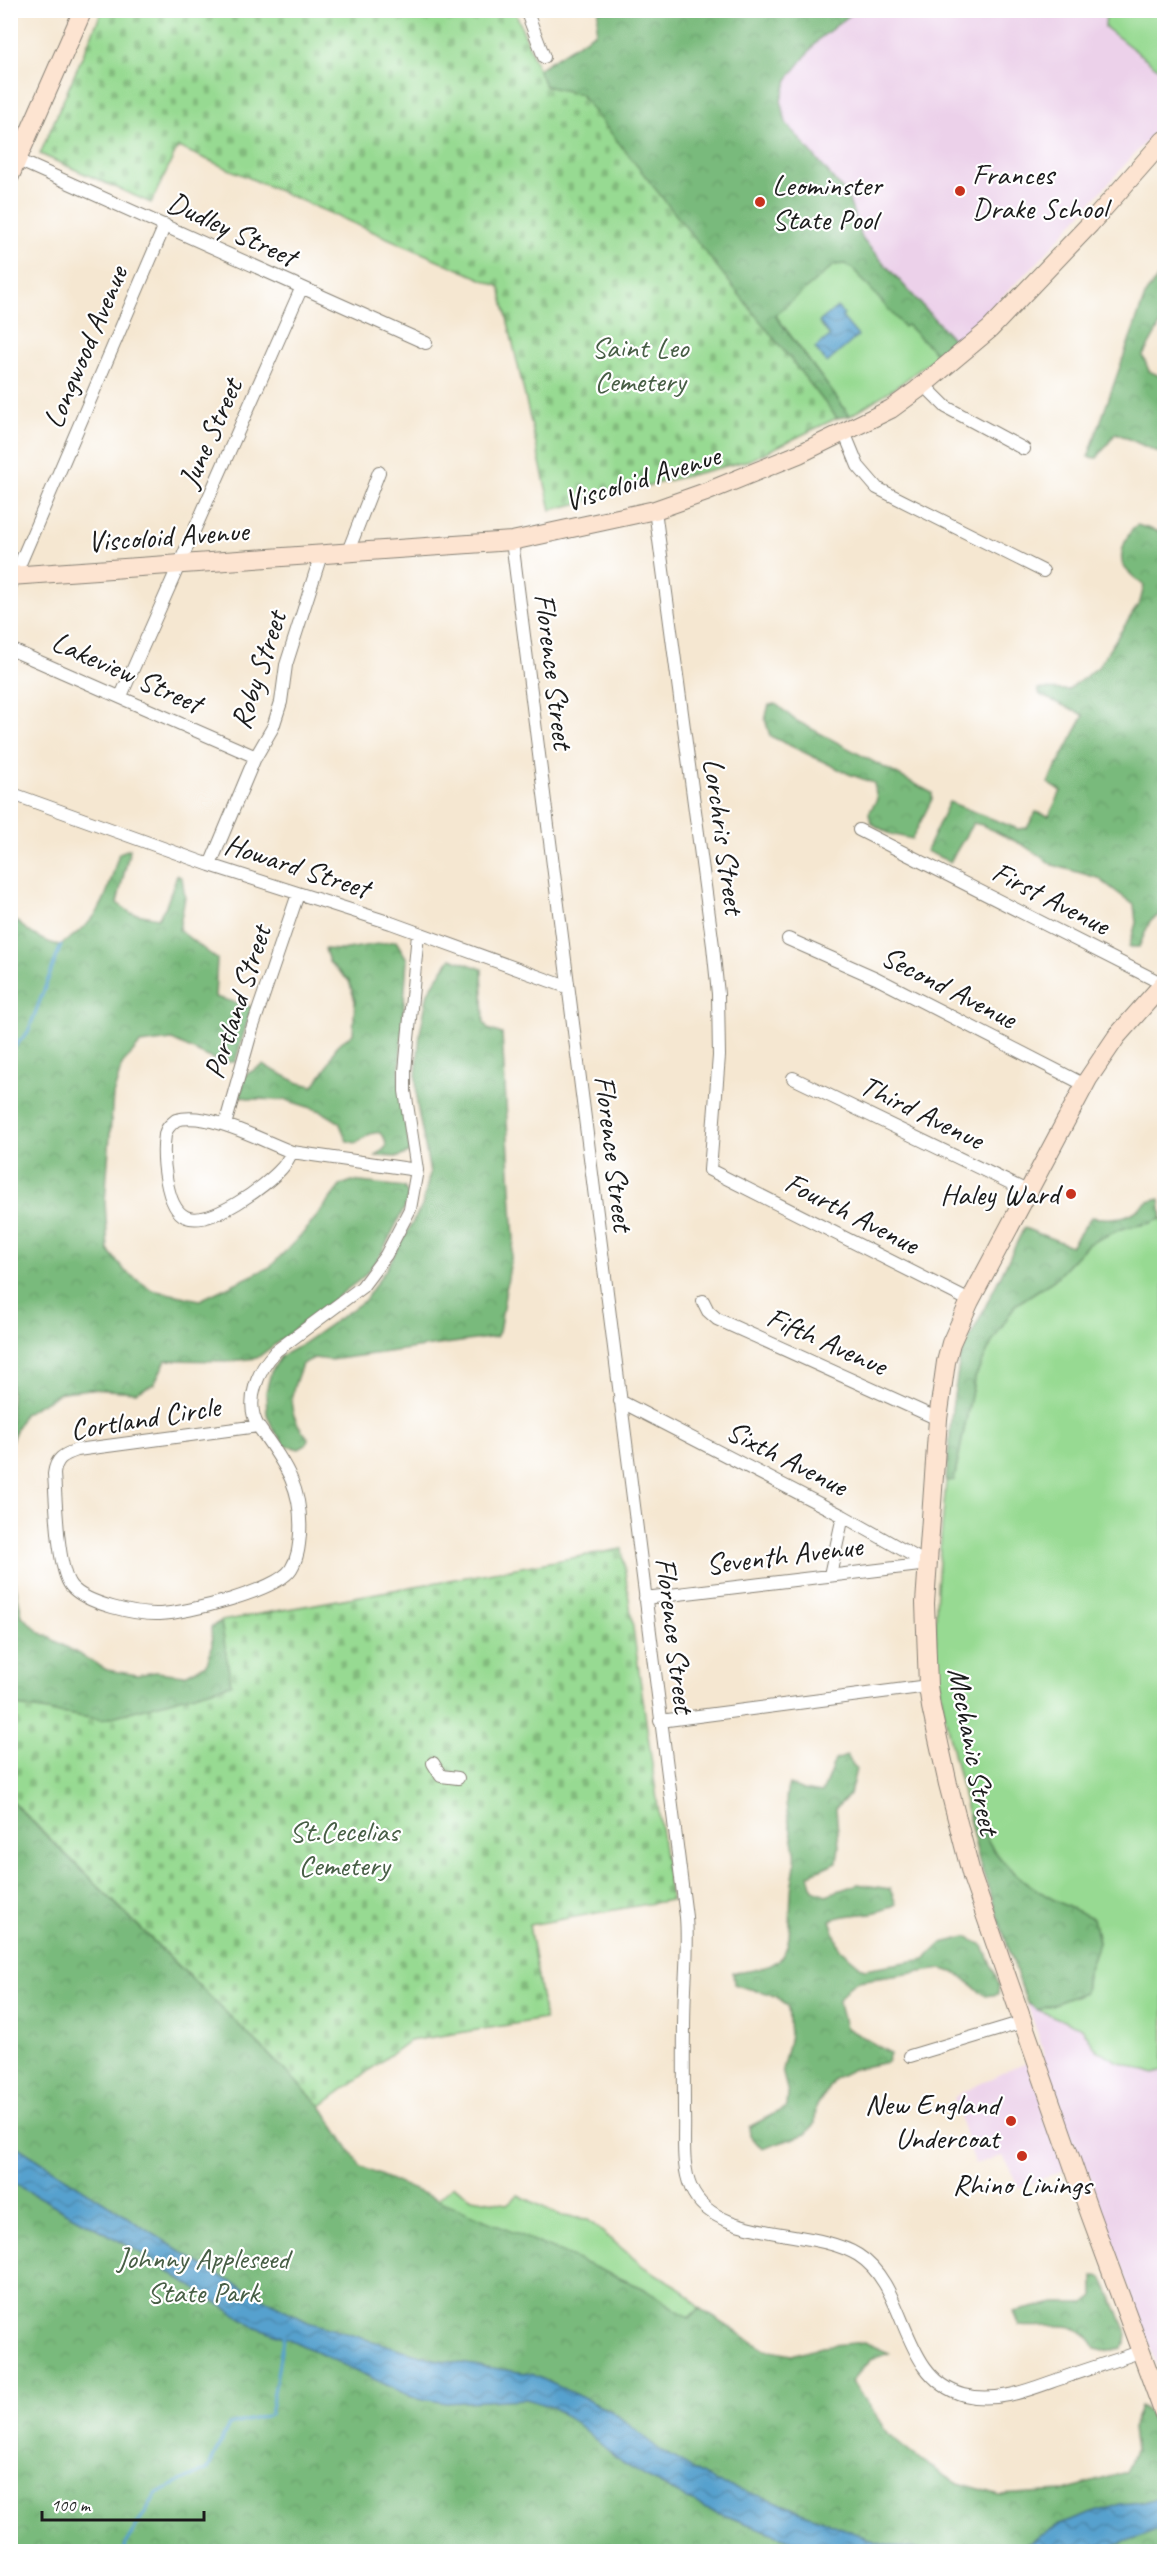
<svg xmlns="http://www.w3.org/2000/svg" width="1175" height="2562" viewBox="0 0 1175 2562" font-family="Caveat,sans-serif">
<style>
.built{fill:#ecd1ea}
.grass{fill:#97da92;stroke:#5a7b57;stroke-width:1.5}
.forest{fill:url(#forest-crowns);stroke:#4a6b4c;stroke-width:1.5}
.cemetery{fill:url(#cemetery-stones);stroke:#5a7b57;stroke-width:1.5}
.water{fill:url(#water-waves);stroke:#3a5e75;stroke-width:1.5}
.lines{fill:none;stroke-linecap:round;stroke-linejoin:round}
.stream{stroke:#57a1ce;stroke-width:3}
.minor-casing{stroke:#888276;stroke-width:14}
.secondary-casing{stroke:#888276;stroke-width:20}
.minor{stroke:#fff;stroke-width:12}
.secondary{stroke:#fde4d1;stroke-width:18}
.poi-dot{fill:#c8321e;stroke:#fff;stroke-width:2}
.labels{text-anchor:middle;stroke-width:4.5;stroke-linejoin:round;paint-order:stroke}
.poi-label{font-size:30px;fill:#1c1c1c;stroke:#fff;text-anchor:start}
.street-label{font-size:30px;fill:#1c1c1c;stroke:#fff}
.park-label{font-size:30px;fill:#475e45;stroke:#fff}
</style>
<defs>
<pattern id="forest-crowns" width="20" height="18" patternUnits="userSpaceOnUse" patternTransform="scale(1.5)"><rect width="20" height="18" fill="#79ba7c"/><path d="M2 6a3 3 0 1 1 6 0M12 15a3 3 0 1 1 6 0" fill="none" stroke="#689f6b"/></pattern>
<pattern id="cemetery-stones" width="16" height="16" patternUnits="userSpaceOnUse" patternTransform="scale(1.5)"><rect width="16" height="16" fill="#97da92"/><path d="M2 7V4a2 2 0 0 1 4 0v3zM10 15v-3a2 2 0 0 1 4 0v3z" fill="#82ba7d"/></pattern>
<pattern id="water-waves" width="16" height="10" patternUnits="userSpaceOnUse" patternTransform="scale(1.5)"><rect width="16" height="10" fill="#57a1ce"/><path d="M0 5q4-4 8 0t8 0" fill="none" stroke="#4782a6"/></pattern>
</defs>
<rect width="100%" height="100%" fill="#fff"/>
<filter id="ink" filterUnits="userSpaceOnUse"><feTurbulence type="fractalNoise" baseFrequency=".0167" numOctaves="2"/><feDisplacementMap in="SourceGraphic" scale="12" xChannelSelector="R" yChannelSelector="G"/><feConvolveMatrix kernelMatrix="1 2 1 2 8 2 1 2 1" color-interpolation-filters="sRGB"/></filter>
<filter id="wash" filterUnits="userSpaceOnUse"><feTurbulence type="fractalNoise" baseFrequency=".008" numOctaves="4" result="noise"/><feDisplacementMap in="SourceGraphic" scale="24" xChannelSelector="R" yChannelSelector="G"/><feGaussianBlur stdDeviation="1.35" result="paint"/><feColorMatrix in="noise" values="0 0 0 0 0 0 0 0 0 0 0 0 0 0 0 0 0 1.4 0 .05"/><feComposite in="paint" operator="in"/></filter>
<g filter="url(#wash)">
<rect width="100%" height="100%" fill="#f5e7d1"/>
<path class="built" d="M698,10L1164,11V121L1039,261L955,342L667,24Z
M1027,2003L1082,2028L1117,2061L1154,2074L1164,2071V2386L1084,2162L1019,2188L1003,2156L975,2164L954,2099L957,2095L1014,2067L1045,2055Z"/>
<path class="grass" d="M1106,11H1164V73L1105,27Z
M698,59L955,342L899,385L850,416L608,89Z
M1162,1218L1164,1227V2071L1154,2074L1117,2061L1097,2050L1082,2028L1038,2010L1085,1992L1087,1974L1098,1942L1093,1918C1055,1902 1018,1884 993,1849C986,1839 981,1826 976,1816L968,1815C955,1760 939,1704 936,1647C934,1592 942,1536 946,1481L954,1480L974,1380L992,1342L1015,1305L1054,1280L1088,1244L1123,1228L1151,1223Z
M453,2186L472,2198L507,2204L518,2195L562,2216L587,2219L644,2267L683,2290L699,2308L689,2318L437,2200Z"/>
<path class="forest" d="M599,11H855L819,39L789,77L781,100L786,123L847,195L863,240L955,342L938,355L907,325L904,327L854,270L845,264L834,265L775,315L850,416L837,418L580,95L545,86L538,69L596,32Z
M1164,270V318L1143,356L1149,371L1164,378V455L1116,433L1097,458L1088,457L1146,293Z
M1137,525L1160,532L1164,530V912L1150,921L1139,947H1129L1136,923L1134,905L1098,878L1053,865L1023,845L982,825L973,823L950,862L926,851L949,802L1018,829L1027,828L1036,812L1049,816L1061,791L1048,783L1084,715L1040,695L1038,689L1068,690L1098,667L1140,602L1144,586C1138,580 1126,572 1123,565C1118,552 1128,532 1137,525Z
M776,704L795,720L932,793V799L912,839L890,834L871,823L869,813L877,799L874,783L849,774L770,736L765,719L769,705Z
M130,849L117,903L131,913L158,918L166,906L177,875L182,878L185,897L179,930L217,959L215,997L252,1007L235,1062H219L172,1040L140,1044L122,1065L113,1095L105,1202L108,1250L125,1271L152,1290L200,1300L270,1267L306,1230L341,1185L352,1181L404,1187L408,1195L405,1207L379,1258L362,1278L257,1358L231,1361L166,1360L154,1384L136,1392L91,1389L62,1392L23,1414L11,1442V927L16,921C30,933 42,942 60,945C104,918 105,899 119,853Z
M396,941L407,959L399,1078L410,1152L399,1157L376,1156L386,1147L385,1139L379,1132L370,1134L356,1143L347,1141L339,1122L321,1111L286,1100L251,1099L240,1096L245,1075L263,1065L299,1083L314,1086L327,1067L337,1045L353,1034L355,1001L349,981L329,962L325,949L341,950Z
M451,958L482,969L484,1022L488,1029L502,1034L514,1241L499,1332L496,1337L330,1360L314,1358L302,1364C290,1396 284,1411 309,1439L306,1445L299,1449L285,1445L273,1429L267,1414L266,1392L271,1372L281,1356L301,1345L365,1300L386,1269L422,1206L430,1173L417,1105L416,1075L420,1033L428,992Z
M1160,1199L1162,1218L1151,1223L1123,1228L1088,1244L1054,1280L1015,1305L992,1342L974,1380L954,1480L946,1481L952,1408L960,1358L1024,1228L1071,1246L1091,1217C1102,1218 1120,1220 1130,1214C1143,1208 1143,1201 1160,1199Z
M10,1557L22,1616L41,1633L107,1670L137,1675L155,1672L185,1675L207,1664L212,1647L211,1627L221,1621L231,1684L102,1720L11,1705Z
M847,1756L856,1769L850,1794L836,1808L839,1846L837,1862L809,1874L813,1890L826,1895L858,1884L890,1889L896,1904C873,1918 855,1911 830,1920L840,1949L864,1969L925,1959L942,1943L966,1937L983,1945L999,1984L998,1994L986,1996L957,1973L942,1969L858,1981L850,1985L838,2000L845,2027L890,2053L887,2062L853,2069L835,2078L816,2107L815,2123L806,2134L762,2149L750,2135L749,2127L787,2107L788,2093L782,2070L790,2036L788,2006C771,1989 756,1993 734,1984L733,1973C798,1967 788,1946 791,1892C792,1879 797,1864 795,1851C792,1829 781,1805 789,1784L803,1790L822,1793L835,1760Z
M10,1800L321,2106L361,2167L643,2288L689,2318L699,2308L765,2350L792,2355L822,2346L864,2342L889,2353L870,2360L851,2382L867,2402L887,2433L923,2462L955,2482L1000,2495L1062,2491L1126,2472L1135,2451L1132,2429L1140,2406L1148,2411L1164,2451V2551H11Z
M968,1815H976C981,1826 986,1839 993,1849C1018,1884 1055,1902 1093,1918L1098,1943L1087,1974L1085,1992L1038,2010L1027,2003L980,1864Z
M1094,2276L1102,2277L1127,2332L1126,2341L1122,2348L1104,2351L1096,2349C1077,2314 1053,2330 1019,2326L1013,2312L1055,2303H1085L1094,2296Z"/>
<path class="cemetery" d="M102,11H515L545,86L580,94L837,418L750,460L551,510L500,287L178,147L151,203L40,154Z
M622,1549L671,1900L529,1925L545,2019L409,2041L321,2106L11,1800L10,1705L102,1720L231,1684L221,1621Z"/>
<path class="water" d="M837,307L844,315L842,317L858,336L827,363L815,348L830,336L819,322Z
M10,2142L213,2272L308,2322L434,2359L532,2374L613,2412L660,2450L715,2482L764,2497L877,2542L923,2551H822L706,2509L626,2466L576,2423L552,2407L526,2399L446,2403L412,2397L291,2340L251,2325L138,2251L11,2182Z
M1164,2496V2527L1101,2551H1016L1058,2525L1120,2504L1143,2502Z"/>
<g class="lines">
<path class="stream" d="M10,1052L28,1032L61,945
M124,2552L127,2541L157,2493L208,2469L229,2425L270,2415L284,2334"/>
</g>
</g>
<g filter="url(#ink)">
<g class="lines">
<g class="minor-casing">
<path id="minor" d="M526,10L544,57
M18,160L426,343
M924,385L946,407L1024,449
M844,432L858,466L877,488L1043,571
M655,510L713,946L718,994L719,1056L710,1170L970,1301
M512,541L686,1917C688,1941 686,1965 685,1989C683,2030 684,2071 684,2112C685,2136 681,2165 691,2188C715,2243 811,2226 858,2255C909,2287 899,2377 964,2395C999,2404 1033,2388 1065,2377C1091,2368 1117,2360 1142,2351
M347,554L379,472
M10,587L165,225
M10,649L256,757
M121,696L301,289
M10,793L210,865L391,923L567,987
M859,830L1163,984
M210,865L254,760L273,727L281,702L286,665L321,555
M788,939L876,978L1085,1085
M793,1078L1029,1192
M225,1125L252,1029L298,894
M292,1152C260,1140 209,1111 176,1120C171,1124 166,1128 165,1135C162,1155 165,1208 186,1217C211,1227 266,1186 282,1168C286,1164 289,1157 292,1152L417,1170
M703,1301L708,1311L717,1319L938,1419
M620,1401L843,1516L928,1564
M258,1426C284,1463 303,1487 300,1534C299,1546 298,1558 291,1569C277,1591 187,1613 160,1614C137,1615 86,1604 71,1586C57,1569 56,1498 54,1474C56,1458 63,1455 77,1450L258,1426C244,1402 258,1370 276,1351L362,1287L386,1255L410,1209L417,1170L405,1091V1071L418,934
M830,1575L843,1516
M645,1598L928,1564
M660,1721L928,1686
M433,1763L441,1776L458,1778
M910,2056L1023,2022"/>
</g>
<g class="secondary-casing">
<path id="secondary" d="M10,176L83,10
M10,576L512,541L655,510L706,492L799,454L891,409L917,390L990,329L1090,224L1164,140
M1164,983L1117,1036L1088,1079L970,1301L951,1343L946,1362L938,1419L925,1603L928,1686L931,1707L948,1784L972,1877L1090,2214L1164,2414"/>
</g>
<use href="#minor" class="minor"/>
<use href="#secondary" class="secondary"/>
</g>
</g>
<g class="poi-dot">
<circle cx="960" cy="191" r="6"/>
<circle cx="760" cy="202" r="6"/>
<circle cx="1071" cy="1194" r="6"/>
<circle cx="1011" cy="2121" r="6"/>
<circle cx="1022" cy="2156" r="6"/>
</g>
<g class="labels">
<g class="poi-label">
<text x="972" y="184">Frances<tspan x="972" dy="34">Drake School</tspan></text>
<text x="772" y="195">Leominster<tspan x="772" dy="34">State Pool</tspan></text>
<text x="1059" y="1204" text-anchor="end">Haley Ward</text>
<text x="999" y="2114" text-anchor="end">New England<tspan x="999" dy="34">Undercoat</tspan></text>
<text x="1022" y="2194" text-anchor="middle">Rhino Linings</text>
</g>
<g class="street-label">
<text transform="translate(232 229) rotate(25)" y="10">Dudley Street</text>
<text transform="translate(85 347) rotate(-67)" y="10">Longwood Avenue</text>
<text transform="translate(210 433) rotate(-66)" y="10">June Street</text>
<text transform="translate(642 478) rotate(-17)" y="10">Viscoloid Avenue</text>
<text transform="translate(168 536) rotate(-4)" y="10">Viscoloid Avenue</text>
<text transform="translate(258 670) rotate(-72)" y="10">Roby Street</text>
<text transform="translate(554 671) rotate(83)" y="10">Florence Street</text>
<text transform="translate(127 672) rotate(24)" y="10">Lakeview Street</text>
<text transform="translate(724 836) rotate(82)" y="10">Lorchris Street</text>
<text transform="translate(297 866) rotate(18)" y="10">Howard Street</text>
<text transform="translate(1051 898) rotate(27)" y="10">First Avenue</text>
<text transform="translate(949 987) rotate(27)" y="10">Second Avenue</text>
<text transform="translate(237 1002) rotate(-72)" y="10">Portland Street</text>
<text transform="translate(922 1112) rotate(26)" y="10">Third Avenue</text>
<text transform="translate(614 1153) rotate(83)" y="10">Florence Street</text>
<text transform="translate(852 1213) rotate(27)" y="10">Fourth Avenue</text>
<text transform="translate(827 1341) rotate(24)" y="10">Fifth Avenue</text>
<text transform="translate(145 1418) rotate(-9)" y="10">Cortland Circle</text>
<text transform="translate(787 1458) rotate(27)" y="10">Sixth Avenue</text>
<text transform="translate(784 1555) rotate(-7)" y="10">Seventh Avenue</text>
<text transform="translate(675 1635) rotate(83)" y="10">Florence Street</text>
<text transform="translate(974 1751) rotate(79)" y="10">Mechanic Street</text>
</g>
<g class="park-label">
<text x="640" y="357">Saint Leo<tspan x="640" dy="34">Cemetery</tspan></text>
<text x="344" y="1841">St.Cecelias<tspan x="344" dy="34">Cemetery</tspan></text>
<text x="203" y="2268">Johnny Appleseed<tspan x="203" dy="34">State Park</tspan></text>
</g>
</g>
<rect width="1175" height="2562" fill="none" stroke="#fff" stroke-width="36"/>
<path d="M42 2511v9h162v-9" fill="none" stroke="#1c1c1c" stroke-width="3"/>
<text x="51" y="2511" font-size="18" fill="#1c1c1c" stroke="#ffffff" stroke-width="4.5" paint-order="stroke">100 m</text>
</svg>
